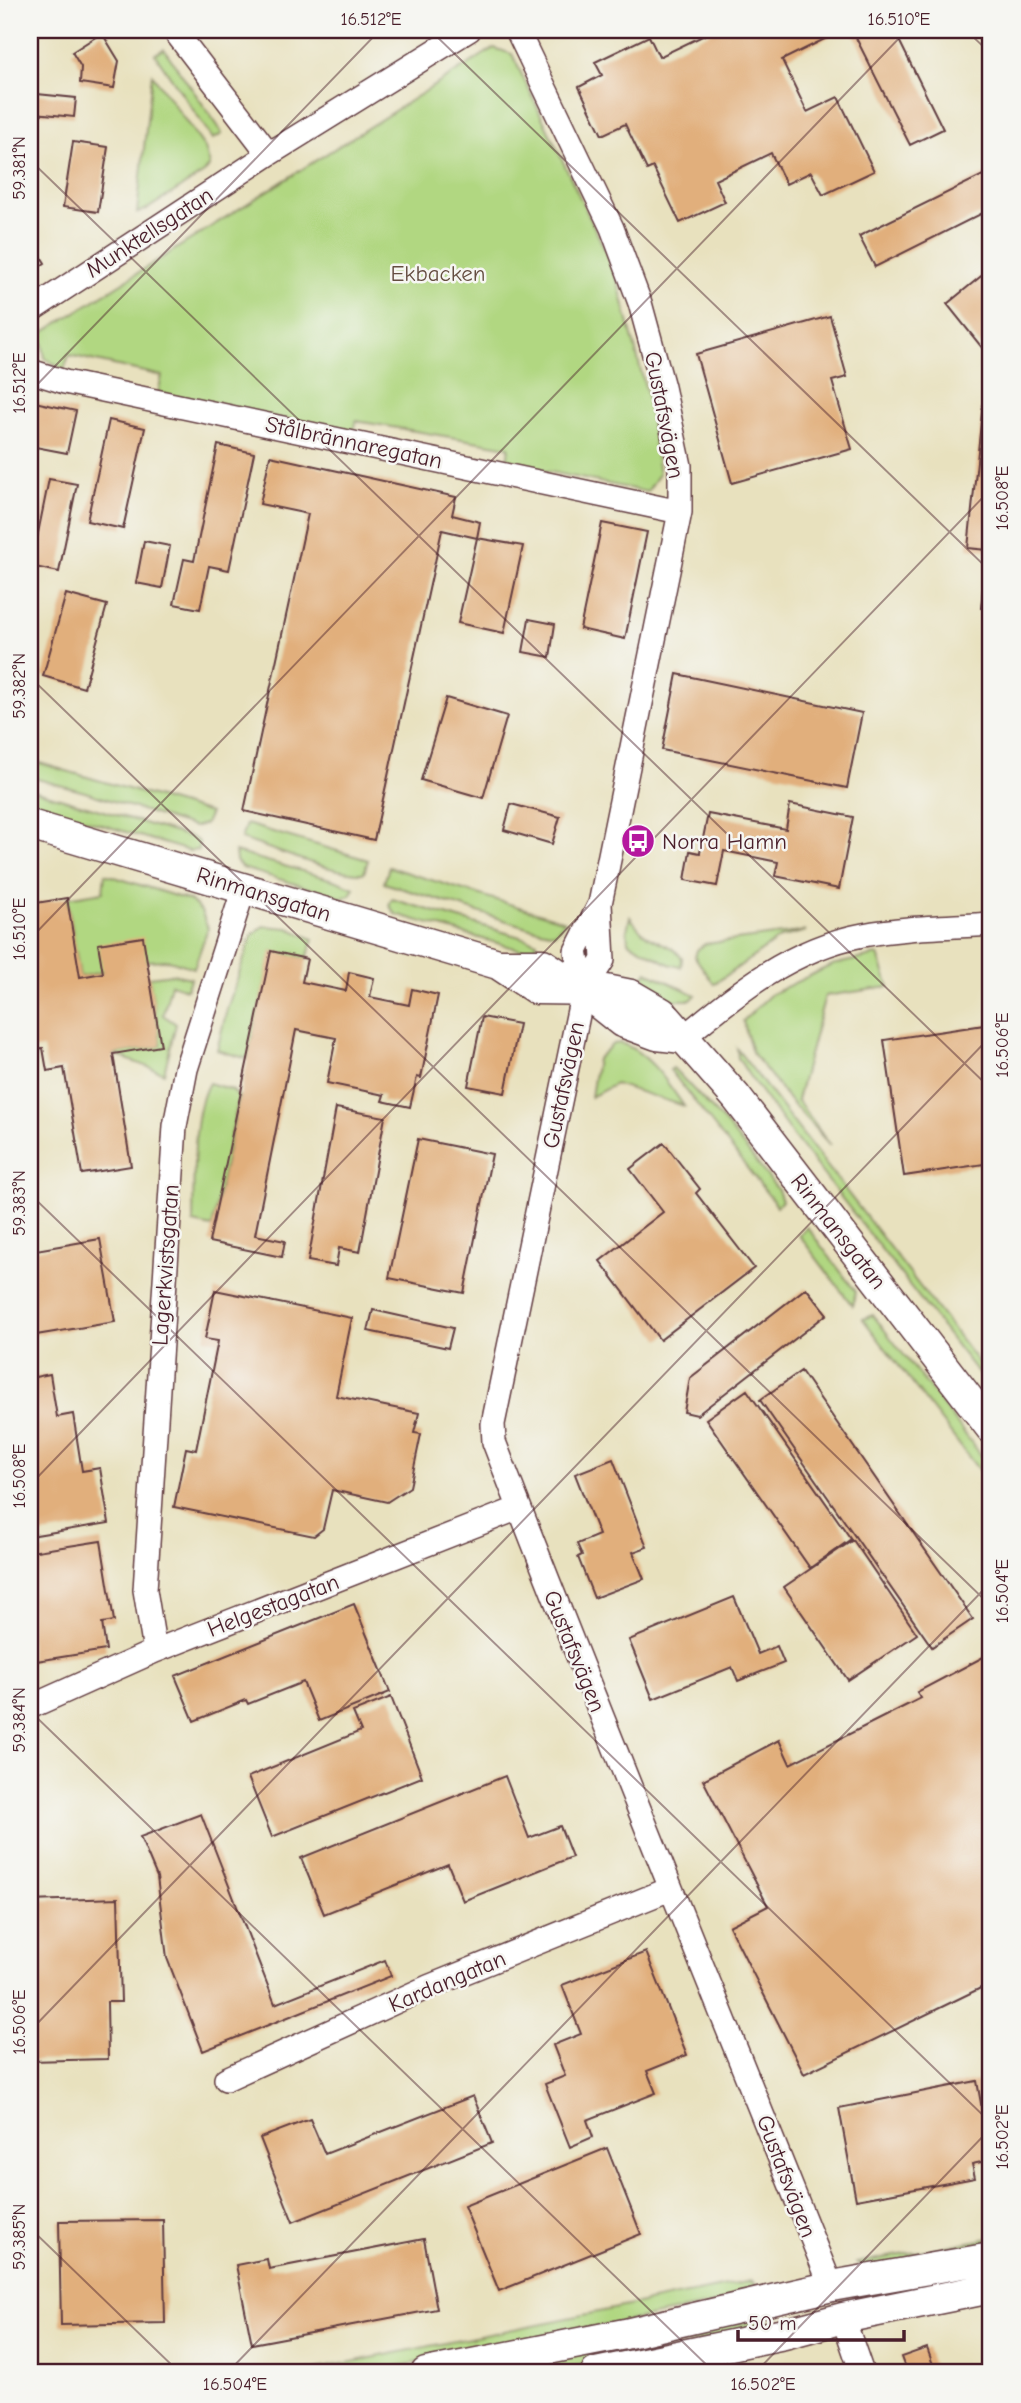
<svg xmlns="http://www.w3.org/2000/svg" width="1021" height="2403" viewBox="0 0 1021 2403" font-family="'Comic Neue',sans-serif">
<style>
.green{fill:#b1d781;stroke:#7e7b56;stroke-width:2}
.building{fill:#e1af7c}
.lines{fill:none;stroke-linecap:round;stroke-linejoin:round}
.minor-casing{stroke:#623c41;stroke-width:26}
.tertiary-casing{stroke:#623c41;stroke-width:33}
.minor{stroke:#fff;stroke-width:23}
.tertiary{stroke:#fff;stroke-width:30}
.ticks{fill:none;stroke:#4a1f2b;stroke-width:2;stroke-opacity:0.45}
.labels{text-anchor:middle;stroke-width:5;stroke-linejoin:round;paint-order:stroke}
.street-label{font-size:23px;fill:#4a1f2b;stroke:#f6f6f2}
.park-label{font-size:23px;fill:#644d40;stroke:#f6f6f2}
.poi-label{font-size:23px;fill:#4a1f2b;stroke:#f6f6f2;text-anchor:start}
.neatline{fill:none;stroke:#4a1f2b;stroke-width:2.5}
.ticks-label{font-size:18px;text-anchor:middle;fill:#4a1f2b}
</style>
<rect width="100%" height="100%" fill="#f6f6f2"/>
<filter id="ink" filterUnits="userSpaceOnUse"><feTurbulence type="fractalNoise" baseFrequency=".0143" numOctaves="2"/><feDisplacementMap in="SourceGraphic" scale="14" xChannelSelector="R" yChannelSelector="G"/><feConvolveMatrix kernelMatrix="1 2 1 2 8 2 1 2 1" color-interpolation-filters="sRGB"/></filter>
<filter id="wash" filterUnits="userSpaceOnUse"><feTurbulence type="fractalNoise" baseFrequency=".00686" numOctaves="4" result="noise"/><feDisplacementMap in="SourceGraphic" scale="28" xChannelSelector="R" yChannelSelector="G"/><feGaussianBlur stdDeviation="1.57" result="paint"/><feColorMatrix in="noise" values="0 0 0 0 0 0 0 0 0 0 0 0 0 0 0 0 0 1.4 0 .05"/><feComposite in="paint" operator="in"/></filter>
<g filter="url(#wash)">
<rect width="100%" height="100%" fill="#e8e1be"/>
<path class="green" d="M494,48L512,54L615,271L647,394L659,474L647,492L507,463L509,447L356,421L353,434L158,393L162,376L69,355L64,370L45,358L41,334Z
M164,49L218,126L222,134L213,139L155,54Z
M152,74L205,148L210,165L204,173L147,209L137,213Z
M30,760L53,767L210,813L205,824L194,827L85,792L30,777Z
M30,789L190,837L199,842L198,850L189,851L30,803Z
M246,824L368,860L364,873C336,875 271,848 241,839Z
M235,852L337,881L354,888L350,895L342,898L242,868L236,861Z
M389,867L565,921L555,933L530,928L384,883Z
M105,874L191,901L201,911L208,928L194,968L169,960L147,961L80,977L67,898L103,892Z
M392,899L537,942L536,951L532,953L395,914L389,905Z
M630,917C635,923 640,931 646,935C659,943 672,945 682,958L681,967L669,964L628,942L627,930Z
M264,926L288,928L313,939L307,959L272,952L248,1059L217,1050L227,1009L252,935Z
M806,931L780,938L714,984L695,957L697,950L705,944Z
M878,955L889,987L825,996L797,1100L830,1145L791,1102L752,1052L743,1021L771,994L832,965Z
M647,972L696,995L691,1000H671L640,983Z
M172,974L191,978L186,989L171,984L163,1015L176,1024L164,1073L113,1054L161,1046L149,977Z
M621,1043C650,1054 667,1082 684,1106L615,1084L591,1097L597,1059L613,1044Z
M737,1049L991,1379V1390L794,1137L748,1074L738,1058Z
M673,1068L727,1125L778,1190L782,1201L777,1206L670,1070Z
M209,1083L232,1090L239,1097L212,1227L193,1223C194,1187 191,1113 209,1083Z
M807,1227L856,1292L852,1305L799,1235Z
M873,1315L991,1468V1486L863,1319Z
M991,2238V2251L867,2269L857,2263Z
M751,2281L766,2294L364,2373H297Z
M770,2320L771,2326L545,2373H481L714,2325Z"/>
<g id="blocks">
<path class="building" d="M715,30H836L837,33L782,60L807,112L838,97L874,171L823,195L811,172L786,184L771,153L715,180L725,202L680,223L653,167L647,170L625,124L602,135L579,87L602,75L595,62L649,36L659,57Z
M852,30H894L943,129L910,145Z
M102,33L119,61L114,88L80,83L81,67L72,52Z
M37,94L76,98L74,117L35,113Z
M73,142L108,147L98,212L63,207Z
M991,171V209L875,267L859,236Z
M30,239L45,263L30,273Z
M991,268V609L981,608L987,550L968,548L988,355L947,304Z
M830,316L847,377L832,381L852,449L732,483L696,354Z
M30,401L76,411L67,453L30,446Z
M109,420L145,428L123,529L87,521Z
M218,445L254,453L229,570L209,566L200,609L174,604L184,559L194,561Z
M270,456L456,497L452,515L480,522L477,538L442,530L374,840L244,811L308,514L260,504Z
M49,479L77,484L59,572L30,566V541L36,543Z
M602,523L647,532L625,639L580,629Z
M477,538L523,546L504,633L458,623Z
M144,541L170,546L162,588L136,583Z
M66,594L107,605L84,688L43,676Z
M529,619L555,624L550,657L523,652Z
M677,674L862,713L847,788L662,750Z
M446,698L507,716L483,798L421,780Z
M511,804L560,817L552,844L504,830Z
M790,804L853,817L839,889L775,876L778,862L724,851L717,886L685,880L690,851L700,853L708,814L786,829Z
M67,898L80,977L103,973L98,944L143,937L161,1046L113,1054L131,1166L82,1174L64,1068L47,1071L43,1048L30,1050V904Z
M271,951L307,959L302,982L346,991L349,972L374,978L370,997L409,1005L412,989L438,995L421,1078L417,1077L410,1107L382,1101L384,1095L327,1083L336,1038L296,1030L255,1235L285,1241L282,1257L209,1242Z
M482,1017L519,1024L505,1093L468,1086Z
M991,1024V1163L904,1176L884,1040Z
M336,1108L385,1117L360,1252L339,1248L336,1266L308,1261Z
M418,1139L492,1154L464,1293L389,1278Z
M664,1143L700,1189L696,1193L754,1268L660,1340L600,1261L663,1212L630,1169Z
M100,1239L115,1322L30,1336V1251Z
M806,1288L827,1314L697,1415L684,1412L690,1378Z
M215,1290L352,1318L336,1396L419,1413L414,1433L421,1434L410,1487L387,1502L332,1490L323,1529L314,1536L174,1507L186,1448L196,1450L218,1341L205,1339Z
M373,1310L453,1328L448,1348L368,1331Z
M801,1371L973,1619L932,1647L760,1400Z
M50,1374L57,1417L73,1414L82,1471L100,1468L109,1523L30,1536V1378Z
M747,1390L851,1539L810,1568L706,1419Z
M613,1459L647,1547L633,1552L644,1579L594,1598L578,1557L582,1555L577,1544L599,1535L575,1474Z
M853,1540L917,1634L848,1680L784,1587Z
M101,1541L114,1621L102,1623L106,1650L30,1662V1552Z
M734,1597L758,1654L777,1646L784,1663L738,1681L732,1667L653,1699L629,1640Z
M354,1604L390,1692L319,1721L303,1682L248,1704L246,1700L194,1721L175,1676Z
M991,1653V1983L804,2074L729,1926L768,1906L703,1780L779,1740L790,1764L921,1698L917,1692Z
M391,1697L422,1777L272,1837L248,1777L361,1731L353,1712Z
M505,1776L529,1838L560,1826L572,1857L463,1901L448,1864L324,1914L301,1858Z
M201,1814L275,2004L385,1960L391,1976L203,2051L167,1958L157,1877L140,1837Z
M118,1898L121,2002H107L108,2059L30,2061V1901Z
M646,1952L687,2055L647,2071L656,2093L587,2120L593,2137L570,2147L545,2084L565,2076L553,2045L581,2034L562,1985Z
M977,2081L991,2160L972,2164L975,2178L856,2200L839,2108Z
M473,2096L492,2143L293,2222L260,2138L310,2119L325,2154Z
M607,2148L641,2234L499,2291L464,2206Z
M163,2220L165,2323L61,2325L59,2221Z
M424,2239L437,2309L252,2344L236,2265L267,2259L269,2269Z
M927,2348L936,2373H907L901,2357Z"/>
</g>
</g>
<g filter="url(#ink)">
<use href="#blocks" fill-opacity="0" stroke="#623c41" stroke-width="2"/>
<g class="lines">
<g class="minor-casing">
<path id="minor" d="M174,30L269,154
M517,30L612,228L640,303L663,387L680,466V512L600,904L576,951L583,991L493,1424L494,1442C603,1725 719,2005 831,2286
M30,311L269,154L469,30
M30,371L65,382L680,512
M583,991L603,960L600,904
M683,1038C736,993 792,948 863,935C904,927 949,927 991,924
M155,1651L145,1590L175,1126L186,1069L244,888
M30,1707L155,1651L519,1508
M226,2079L428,1987L670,1889
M843,2318L862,2373"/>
</g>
<g class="tertiary-casing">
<path id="tertiary" d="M30,825L498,964L536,989L606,990L631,995L662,1013L736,1097L991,1428
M498,964H543L583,991L622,1022L657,1035L683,1038
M426,2373L625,2334L837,2285L991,2258
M596,2373L784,2334L843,2318L991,2288"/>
</g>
<use href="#minor" class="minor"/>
<use href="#tertiary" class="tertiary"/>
</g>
</g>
<path class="ticks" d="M430,30L991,572M966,30L991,54M30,160L991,1089M30,392L380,30M30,677L991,1606M30,939L907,30M30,1194L991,2123M30,1485L991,489M30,1711L715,2373M30,2031L991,1036M30,2228L180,2373M227,2373L991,1582M755,2373L991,2128"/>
<defs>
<g id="bus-disc" transform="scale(1.75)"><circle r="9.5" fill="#b5179e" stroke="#f6f6f2"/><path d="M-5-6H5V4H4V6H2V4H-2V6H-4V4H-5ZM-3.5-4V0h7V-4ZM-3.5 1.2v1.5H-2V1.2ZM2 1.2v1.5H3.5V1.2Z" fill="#fff"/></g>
</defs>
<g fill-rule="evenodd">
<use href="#bus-disc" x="638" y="841"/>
</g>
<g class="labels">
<g class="street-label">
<text transform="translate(149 232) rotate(-33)" y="8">Munktellsgatan</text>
<text transform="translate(665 415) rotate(79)" y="8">Gustafsvägen</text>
<text transform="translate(354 442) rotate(12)" y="8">Stålbrännaregatan</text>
<text transform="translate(264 894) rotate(17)" y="8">Rinmansgatan</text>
<text transform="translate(563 1085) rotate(-78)" y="8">Gustafsvägen</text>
<text transform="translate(839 1231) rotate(52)" y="8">Rinmansgatan</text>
<text transform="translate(165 1265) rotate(-86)" y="8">Lagerkvistsgatan</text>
<text transform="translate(273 1605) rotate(-21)" y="8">Helgestagatan</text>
<text transform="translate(575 1651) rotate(68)" y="8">Gustafsvägen</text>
<text transform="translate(447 1981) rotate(-23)" y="8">Kardangatan</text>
<text transform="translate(787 2176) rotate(69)" y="8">Gustafsvägen</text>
</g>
<g class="park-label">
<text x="438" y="281">Ekbacken</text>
</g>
<g class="poi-label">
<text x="662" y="849">Norra Hamn</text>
</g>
</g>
<rect width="1021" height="2403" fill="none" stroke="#f6f6f2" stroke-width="77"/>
<path d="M738 2330v10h166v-10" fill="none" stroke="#4a1f2b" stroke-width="3.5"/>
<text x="748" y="2330" font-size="21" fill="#4a1f2b" stroke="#f6f6f2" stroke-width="5" paint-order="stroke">50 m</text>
<rect x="38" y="38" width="944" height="2326" class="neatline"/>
<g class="ticks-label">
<text x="371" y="25">16.512°E</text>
<text x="899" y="25">16.510°E</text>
<text transform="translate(19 168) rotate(-90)" y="6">59.381°N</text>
<text transform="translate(19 383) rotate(-90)" y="6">16.512°E</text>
<text transform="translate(1002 498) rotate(-90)" y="6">16.508°E</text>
<text transform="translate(19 686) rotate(-90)" y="6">59.382°N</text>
<text transform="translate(19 929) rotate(-90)" y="6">16.510°E</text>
<text transform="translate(1002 1045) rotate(-90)" y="6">16.506°E</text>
<text transform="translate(19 1203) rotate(-90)" y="6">59.383°N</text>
<text transform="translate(19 1476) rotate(-90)" y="6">16.508°E</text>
<text transform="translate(1002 1591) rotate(-90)" y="6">16.504°E</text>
<text transform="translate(19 1720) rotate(-90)" y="6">59.384°N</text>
<text transform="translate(19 2022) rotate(-90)" y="6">16.506°E</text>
<text transform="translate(1002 2137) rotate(-90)" y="6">16.502°E</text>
<text transform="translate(19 2237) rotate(-90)" y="6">59.385°N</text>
<text x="235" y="2390">16.504°E</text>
<text x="763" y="2390">16.502°E</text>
</g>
</svg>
